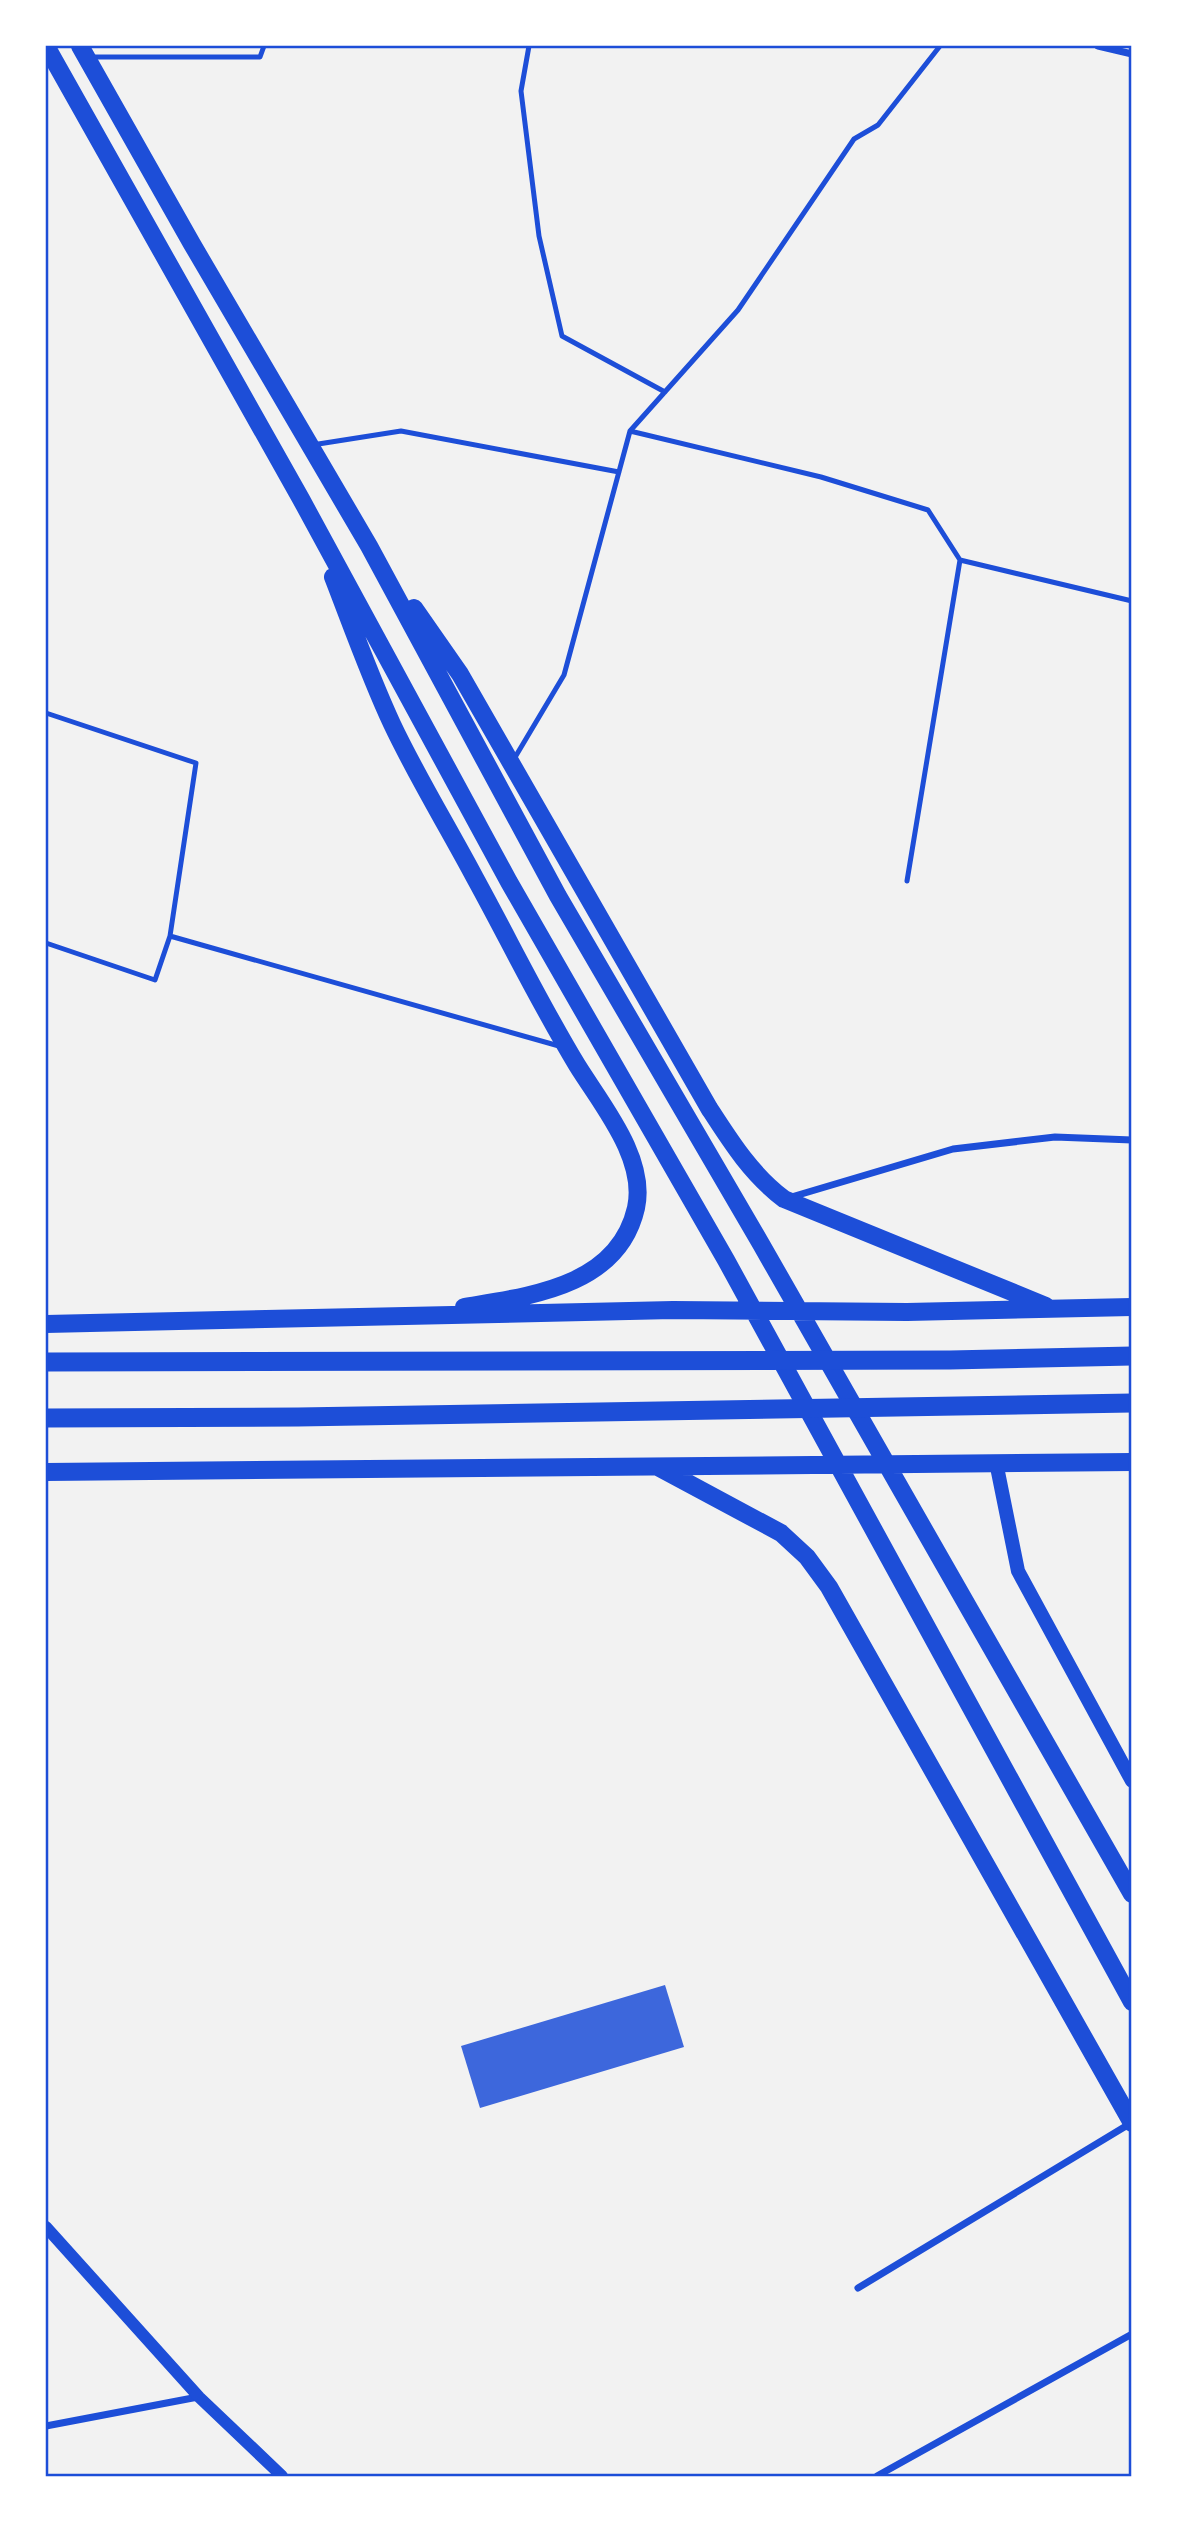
<svg xmlns="http://www.w3.org/2000/svg" width="1177" height="2522" viewBox="0 0 1177 2522" font-family="Rubik,sans-serif">
<style>
.building{fill:#3d67dc}
.lines{fill:none;stroke-linecap:round;stroke-linejoin:round}
.service{stroke:#1d4ed8;stroke-width:5}
.minor{stroke:#1d4ed8;stroke-width:7}
.tertiary{stroke:#1d4ed8;stroke-width:12}
.secondary{stroke:#1d4ed8;stroke-width:14}
.primary{stroke:#1d4ed8;stroke-width:18}
.trunk{stroke:#1d4ed8;stroke-width:19}
.neatline{fill:none;stroke:#1d4ed8;stroke-width:2.5}
</style>
<rect width="100%" height="100%" fill="#f2f2f2"/>
<path class="building" d="M665,1985L684,2047L480,2108L461,2046Z"/>
<g class="lines">
<path class="service" d="M529,46L521,91L539,236L562,336L665,392
M90,57H260L264,46
M630,431L821,477L928,510L960,560L1132,601
M312,445L401,431L619,472
M46,713L196,763L170,936
M514,759L564,675L630,431L738,310L854,139L878,125L940,46
M907,881L960,560
M46,943L155,980L170,936L559,1046"/>
<path class="minor" d="M1098,46L1132,54
M788,1198L953,1149L1055,1137L1132,1140
M858,2288L1131,2123
M46,2426L198,2397
M877,2476L1132,2334"/>
<path class="tertiary" d="M46,2227L199,2397L282,2476"/>
<path class="secondary" d="M996,1462L1018,1571L1132,1781"/>
<path class="primary" d="M46,46L301,499L509,882L726,1260L1132,2002
M80,46L192,244L369,546L558,896L761,1244L1132,1894
M333,577C352,626 370,677 392,724C417,777 448,827 475,878C509,940 540,1004 577,1065C601,1104 647,1158 636,1208C618,1287 529,1296 464,1307
M414,608L460,674L709,1108C731,1142 751,1174 784,1199L1046,1306
M46,1324L673,1310L907,1312L1132,1307
M658,1467L781,1533L807,1557L829,1587L1132,2123
M46,1472L1132,1462"/>
<path class="trunk" d="M46,1362L950,1360L1132,1356
M46,1418L298,1417L1132,1403"/>
</g>
<rect width="1177" height="2522" fill="none" stroke="#ffffff" stroke-width="94"/>
<rect x="47" y="47" width="1083" height="2428" class="neatline"/>
</svg>
